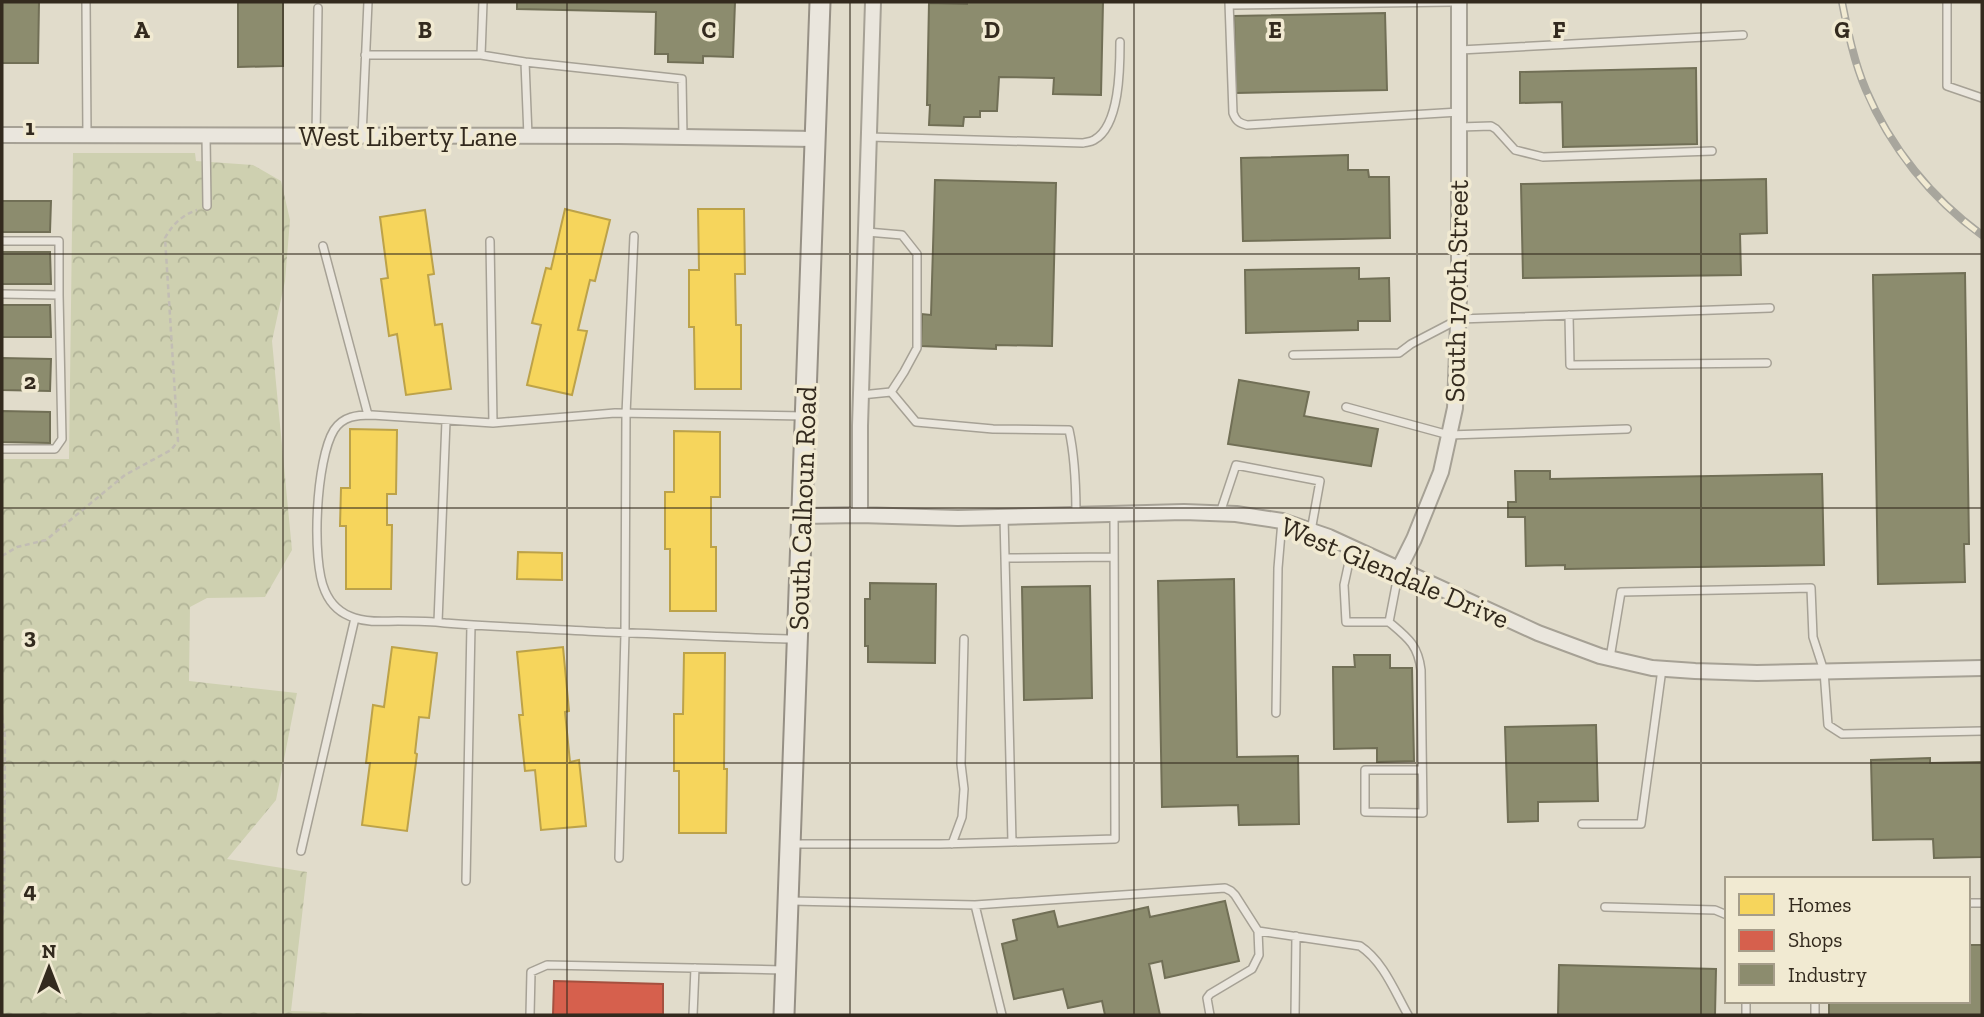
<svg xmlns="http://www.w3.org/2000/svg" width="1984" height="1017" viewBox="0 0 1984 1017" font-family="'Zilla Slab',serif">
<style>
.forest{fill:url(#forest-crowns)}
.homes{fill:#f6d55c;stroke:#bca249;stroke-width:2}
.shops{fill:#d6604d;stroke:#a5503f;stroke-width:2}
.industry{fill:#8c8c6e;stroke:#716f56;stroke-width:2}
.lines{fill:none;stroke-linecap:round;stroke-linejoin:round}
.lane-casing{stroke:#a6a195;stroke-width:10}
.street-casing{stroke:#a6a195;stroke-width:18}
.secondary-casing{stroke:#969085;stroke-width:23}
.path{stroke:#c2bdb4;stroke-width:2.5;stroke-dasharray:5 3.5;stroke-linecap:butt}
.lane{stroke:#eae6dd;stroke-width:7}
.street{stroke:#eae6dd;stroke-width:14}
.secondary{stroke:#eae6dd;stroke-width:19}
.rail-casing{stroke:#a8a69d;stroke-width:8}
.rail{stroke:#f1ead2;stroke-width:5;stroke-dasharray:16;stroke-linecap:butt}
.grid{fill:none;stroke:#332a1e;stroke-width:2;stroke-opacity:0.55}
.labels{text-anchor:middle;stroke-width:7;stroke-linejoin:round;paint-order:stroke}
.street-label{font-size:28px;fill:#332a1e;stroke:#f1ead2}
.grid-label{font-size:23px;text-anchor:middle;font-weight:bold;fill:#332a1e;stroke:#f1ead2;stroke-width:7;stroke-linejoin:round;paint-order:stroke}
</style>
<defs>
<pattern id="forest-crowns" width="20" height="18" patternUnits="userSpaceOnUse" patternTransform="scale(1.75)"><rect width="20" height="18" fill="#ced0b0"/><path d="M2 6a3 3 0 1 1 6 0M12 15a3 3 0 1 1 6 0" fill="none" stroke="#b1b397"/></pattern>
</defs>
<rect width="100%" height="100%" fill="#e1dccb"/>
<path class="forest" d="M73,153H195L196,161L253,165L281,181L290,220L285,281L272,341L292,550L265,597L207,598L190,607L189,681L297,693L276,800L227,859L307,872L291,1011L412,1015H2V459H69Z"/>
<path class="homes" d="M565,209L610,220L595,281L590,280L578,330L587,331L572,395L527,385L541,325L532,323L546,268L551,269Z
M698,209H744L745,274H735L736,325H741V389H695L694,327H689V270H699Z
M425,210L434,274L428,275L435,325L442,324L451,389L406,395L397,334L389,336L381,279L388,278L380,217Z
M350,429L397,430L396,494H387V525H392L391,589H346V526H340L341,488H350Z
M674,431L720,432V497H711V547H716V611H670V549H665V492H674Z
M518,552L562,553V580L517,579Z
M392,647L437,653L429,718L419,717L415,753L417,754L407,831L362,825L370,763H366L373,705L384,707Z
M563,647L569,711L565,712L570,762L579,760L586,826L541,830L535,770L525,771L519,715H523L517,652Z
M684,653H725L724,769H727L726,833H679V771H674V714H683Z"/>
<path class="shops" d="M554,981L663,984V1014L553,1015Z"/>
<path class="industry" d="M2,2H39L38,63H2Z
M238,2H283V66L238,67Z
M517,2H735L733,57L703,56V63L668,62V54H655L656,12L517,9Z
M967,2H1103L1101,95L1053,94L1054,78L999,77L997,111H980V117H964L963,126L929,125L930,105H927L929,3L967,4Z
M1385,13L1387,90L1236,93L1234,16Z
M1696,68L1697,144L1563,147L1562,102L1520,103V72Z
M1348,155V170H1368L1369,177H1389L1390,238L1243,241L1241,158Z
M1766,179L1767,233L1740,234L1741,275L1523,278L1521,184Z
M935,180L1056,183L1052,346L996,345V349L921,346L922,314L931,315Z
M2,201H51L50,232H2Z
M2,252H50L51,284H2Z
M1359,268V279L1389,278L1390,321H1358V330L1246,333L1245,270Z
M1965,273L1969,544H1964L1965,582L1878,584L1873,275Z
M2,305H50L51,337H2Z
M2,358L51,359L50,391L2,390Z
M1239,380L1309,392L1304,416L1378,429L1371,466L1228,444Z
M2,411L50,412V443L2,442Z
M1515,471H1550V479L1822,474L1824,565L1565,569V565L1526,566L1525,517H1508V502H1516Z
M1234,579L1237,757L1298,756L1299,824L1239,825L1238,805L1162,807L1158,581Z
M870,583L936,584L935,663L868,662V646H865V599H870Z
M1090,586L1092,698L1024,700L1022,587Z
M1354,655H1390V668H1412L1414,761L1377,762V748L1334,749L1333,667H1355Z
M1596,725L1598,801L1538,802V821L1508,822L1505,727Z
M1930,758V763L1982,762V857L1934,858L1933,839L1873,840L1871,760Z
M1225,901L1239,961L1165,978L1162,961L1149,964L1160,1015H1105L1102,1001L1068,1008L1063,989L1014,999L1002,944L1017,940L1013,920L1054,911L1058,927L1148,907L1150,917Z
M1968,945H1982V1015H1829V1001H1968Z
M1559,965L1716,969L1715,1015H1558Z"/>
<g class="lines">
<g class="lane-casing">
<path id="lane" d="M86,2L87,136
M1229,2L1233,113C1236,121 1239,123 1247,125L1459,112
M1947,2V86L1982,98
M1230,5L1453,2
M1460,50L1743,35
M365,55H481L483,2
M481,55L525,62L528,136
M525,62L682,79L683,137
M1460,127L1491,126L1496,129L1515,150L1543,157L1712,151
M206,136L207,206
M316,136L318,8
M362,136L368,2
M869,137L1083,143C1087,142 1091,142 1094,140C1120,126 1120,67 1120,42
M2,241H59V295L2,294
M490,241L493,423
M323,246L368,415
M1569,315L1570,365L1767,363
M1293,355L1399,353L1411,344L1459,319L1770,308
M891,392L916,422L993,429L1069,430C1075,457 1076,486 1076,515
M861,395L891,392L904,372L917,348V254L902,235L867,232
M1346,407L1449,435L1627,429
M2,449H55L62,439L59,295
M1220,513L1236,465L1320,481L1311,531
M1004,517L1012,842L1115,839L1114,514
M1352,548L1344,585L1346,622H1389L1399,570
M1005,558L1114,557
M438,622L446,421
M1389,622C1408,638 1418,645 1421,670L1423,813L1365,812V770H1422
M796,639C732,638 669,634 605,632C552,629 499,627 445,623C429,621 414,621 398,621C384,621 369,623 355,618C341,614 331,605 325,591C311,560 316,459 334,430C343,416 357,415 372,415L493,423L615,413L804,416
M1610,658L1621,592L1811,588L1813,637L1824,671L1828,725L1842,734L1982,731
M1276,713L1278,568L1282,521
M1582,824H1641L1662,669
M791,844H940L1012,842
M952,844L962,817L964,789L961,764L964,639
M301,851L355,618
M619,858L625,633L626,414L634,236
M466,881L471,625
M791,901L975,905L1225,888L1231,891L1235,895L1258,931L1259,955L1252,969L1210,994L1207,998L1210,1015
M1968,903H1982
M975,905L1002,1015
M1605,907L1715,910L1727,915
M1258,931L1360,946C1383,961 1395,992 1408,1015
M530,1015L531,972L547,965L783,970
M693,1015L695,968
M1295,1015L1296,936
M1746,1015V1001
M1815,1015V1001"/>
</g>
<g class="street-casing">
<path id="street" d="M2,135L619,136L815,139
M860,515V426L873,2
M802,516L860,515L958,518L1184,512L1236,514L1282,521L1329,537L1538,633L1600,656L1652,668L1695,671L1757,673L1982,668
M1399,569L1414,539L1441,472L1455,408L1459,295V2"/>
</g>
<g class="secondary-casing">
<path id="secondary" d="M784,1015L820,2"/>
</g>
<path class="path" d="M2,556L17,547L46,540L125,475L171,450L178,441L165,238C172,225 182,215 197,210
M2,715L5,737L4,908L2,916"/>
<use href="#lane" class="lane"/>
<use href="#street" class="street"/>
<use href="#secondary" class="secondary"/>
<g class="rail-casing">
<path id="rail" d="M1842,2C1848,32 1854,62 1866,90C1890,147 1932,199 1982,235"/>
</g>
<use href="#rail" class="rail"/>
</g>
<path class="grid" d="M283,2V1015M567,2V1015M850,2V1015M1134,2V1015M1417,2V1015M1701,2V1015M2,254H1982M2,508H1982M2,763H1982"/>
<g class="labels">
<g class="street-label">
<text x="408" y="146">West Liberty Lane</text>
<text transform="translate(1456 291) rotate(-89)" y="10">South 170th Street</text>
<text transform="translate(802 508) rotate(-88)" y="10">South Calhoun Road</text>
<text transform="translate(1395 572) rotate(23)" y="10">West Glendale Drive</text>
</g>
</g>
<g class="grid-label">
<text x="142" y="38">A</text>
<text x="425" y="38">B</text>
<text x="709" y="38">C</text>
<text x="992" y="38">D</text>
<text x="1275" y="38">E</text>
<text x="1559" y="38">F</text>
<text x="1842" y="38">G</text>
<text x="30" y="135">1</text>
<text x="30" y="389">2</text>
<text x="30" y="644">3</text>
<text x="30" y="898">4</text>
</g>
<rect width="1984" height="1017" fill="none" stroke="#332a1e" stroke-width="7"/>
<rect x="1725" y="877" width="245" height="126" fill="#f1ead2" stroke="#a59d8a" stroke-width="2"/>
<rect x="1739" y="894" width="35" height="21" fill="#f6d55c" stroke="#a59d8a" stroke-width="2"/>
<text x="1788" y="912" font-size="21" fill="#332a1e">Homes</text>
<rect x="1739" y="930" width="35" height="21" fill="#d6604d" stroke="#a59d8a" stroke-width="2"/>
<text x="1788" y="947" font-size="21" fill="#332a1e">Shops</text>
<rect x="1739" y="964" width="35" height="21" fill="#8c8c6e" stroke="#a59d8a" stroke-width="2"/>
<text x="1788" y="982" font-size="21" fill="#332a1e">Industry</text>
<g transform="translate(49 968)" stroke="#f1ead2" stroke-width="5" paint-order="stroke">
<path d="M0-5L12 26L0 18L-12 26Z" fill="#332a1e"/>
<text y="-10" font-size="19" font-weight="bold" text-anchor="middle" fill="#332a1e">N</text>
</g>
</svg>
